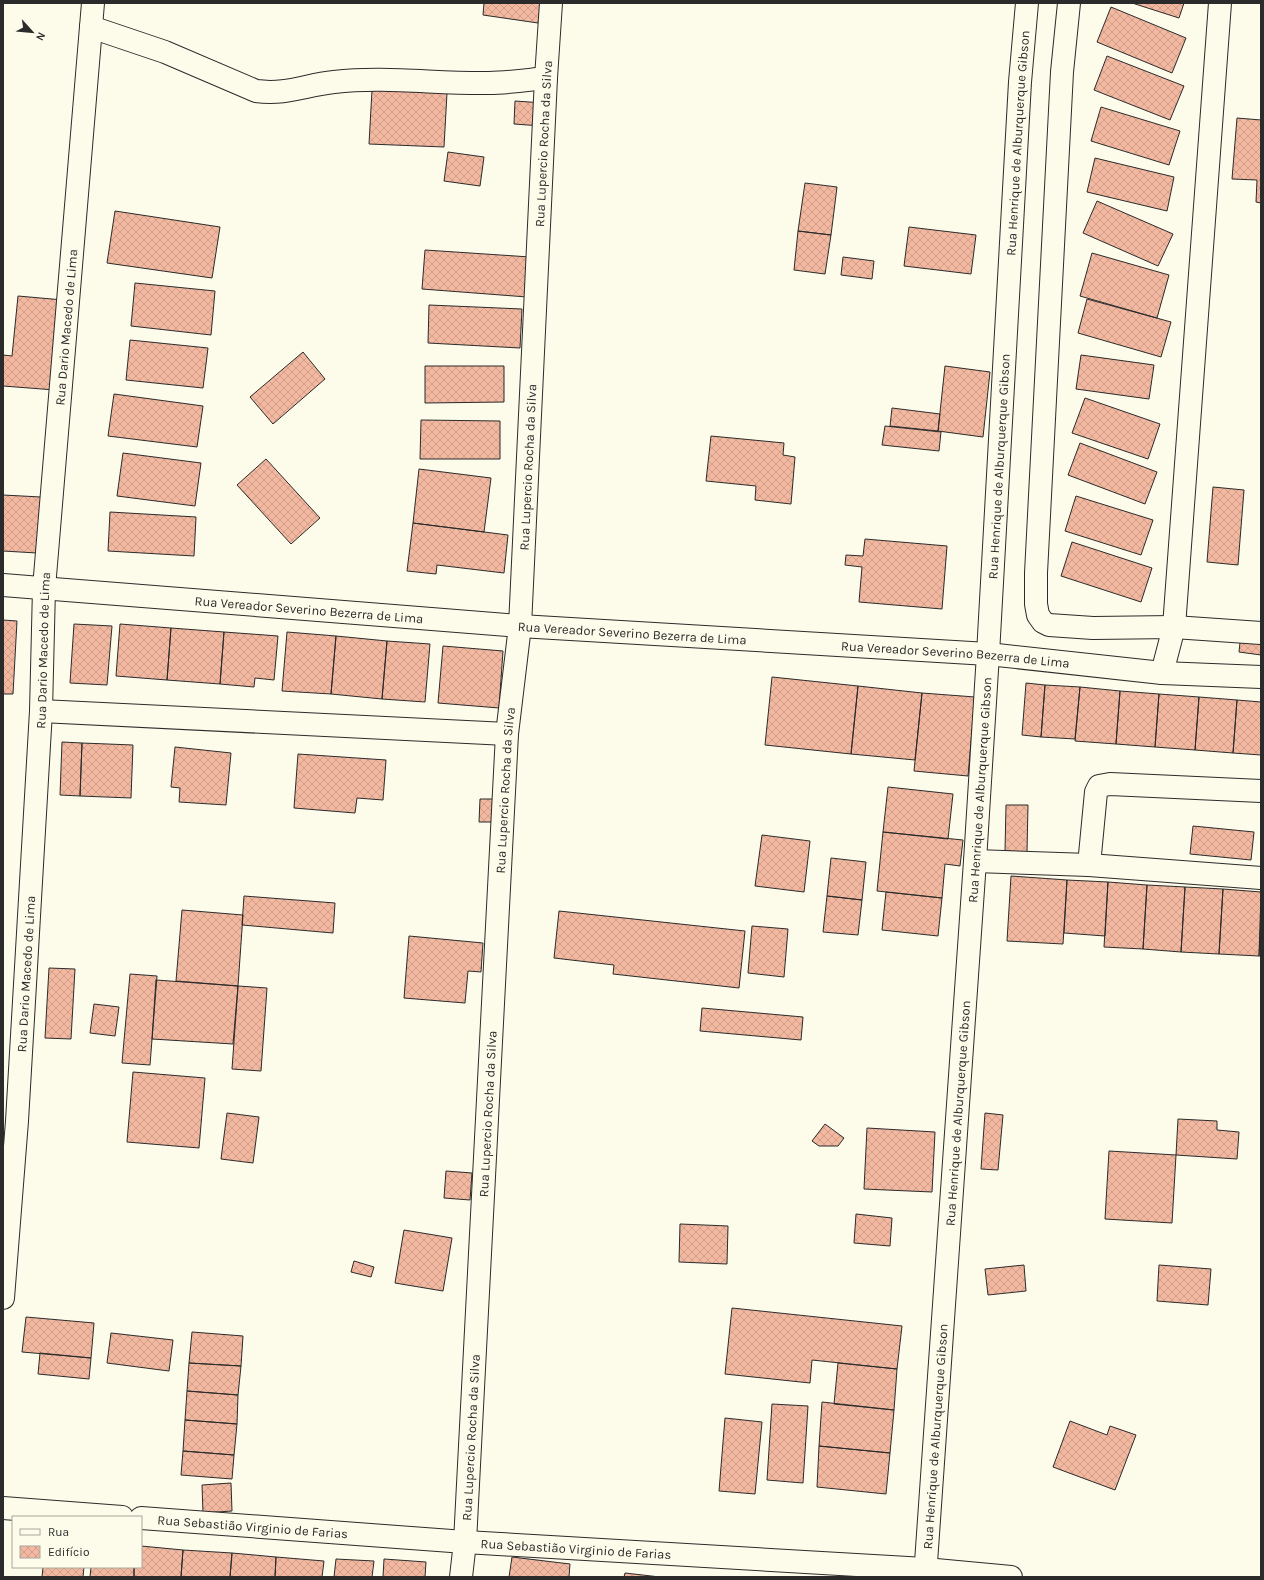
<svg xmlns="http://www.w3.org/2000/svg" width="1264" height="1580" viewBox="0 0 1264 1580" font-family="Karla,sans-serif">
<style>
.building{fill:url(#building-cross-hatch);stroke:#2b2b2b}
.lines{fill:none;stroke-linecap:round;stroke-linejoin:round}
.minor-casing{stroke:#2b2b2b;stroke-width:24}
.minor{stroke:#fdfbea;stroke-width:22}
.labels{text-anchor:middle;stroke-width:3;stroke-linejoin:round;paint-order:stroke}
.street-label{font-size:13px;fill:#2b2b2b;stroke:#fdfbea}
</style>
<defs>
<pattern id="building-cross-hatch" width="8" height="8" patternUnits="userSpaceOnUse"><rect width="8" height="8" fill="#f2b8a0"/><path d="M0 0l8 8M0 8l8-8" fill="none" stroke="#d09e8a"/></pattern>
</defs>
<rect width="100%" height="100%" fill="#fdfbea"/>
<path class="building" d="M484,3H541L538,23L483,15Z
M1132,3H1184L1179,18Z
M1111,7L1186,38L1172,73L1097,42Z
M1107,56L1184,86L1170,120L1094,90Z
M372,90L447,93L444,147L369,144Z
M515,101L544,103L542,126L514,124Z
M1101,107L1180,131L1169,165L1091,141Z
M1237,118L1261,120V203L1256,202L1257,180L1232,179Z
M448,152L484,157L480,186L444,181Z
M1095,158L1174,177L1167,211L1087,192Z
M805,183L837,187L831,235L798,231Z
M1097,201L1173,234L1158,266L1083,233Z
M115,211L220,227L212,278L107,263Z
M909,227L976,235L971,274L904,266Z
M798,231L831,235L825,274L794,270Z
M425,250L530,257L527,297L422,289Z
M1092,253L1169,275L1157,318L1080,296Z
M843,257L874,261L872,279L841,275Z
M135,283L215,291L211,335L131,326Z
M18,296L63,300L55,390L3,386V355L12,356Z
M1087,299L1171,322L1161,357L1078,333Z
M429,305L522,309L520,348L428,343Z
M130,340L208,348L203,388L126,380Z
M303,352L325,379L273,424L250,397Z
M1081,355L1154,365L1149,399L1076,389Z
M425,366H504V402L425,403Z
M945,366L990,372L983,437L938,431Z
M114,394L203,406L197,447L108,436Z
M1085,398L1160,424L1148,459L1072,433Z
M892,408L940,414L938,431L890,426Z
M421,420L500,421V459H420Z
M885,426L941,432L939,451L882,445Z
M711,436L784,443L783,455L795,457L791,504L755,500L756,486L706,481Z
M1080,443L1157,472L1145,504L1068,475Z
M123,453L201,463L195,506L117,496Z
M266,459L320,518L291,544L237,485Z
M419,469L491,478L484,532L413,523Z
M1213,487L1244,490L1238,565L1207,562Z
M3,495L41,497L37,553L3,551Z
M1076,496L1153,520L1141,555L1065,531Z
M110,512L196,517L194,556L108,551Z
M413,523L508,535L504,573L437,565L436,574L407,571Z
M865,539L947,546L942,609L859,602L862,567L845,565L846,555L863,556Z
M1072,542L1152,568L1141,602L1061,576Z
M3,620L17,621L13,694H3Z
M74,624L112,626L107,685L70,683Z
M120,624L171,628L167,680L116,676Z
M171,628L224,632L220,684L167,680Z
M224,632L278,636L274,680L255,678L254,687L220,684Z
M287,632L336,636L331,694L282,691Z
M1241,633L1261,636V655L1239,652Z
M336,636L387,641L382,699L331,694Z
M387,641L430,644L425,702L382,699Z
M443,646L503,651L499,708L438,703Z
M772,677L858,686L851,754L765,745Z
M1026,683L1045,685L1041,737L1022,735Z
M1045,685L1080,687L1075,739L1041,737Z
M858,686L922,693L915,760L851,754Z
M1080,687L1120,691L1116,744L1075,741Z
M1120,691L1159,694L1155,747L1116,744Z
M922,693L975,697L968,776L914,771Z
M1159,694L1199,697L1195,750L1155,747Z
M1199,697L1237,700L1233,753L1195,750Z
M1237,700L1261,702V755L1233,753Z
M62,742L82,743L80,796L60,795Z
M82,743L133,745L131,798L80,796Z
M175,747L231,753L226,805L179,802L180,788L171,787Z
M298,754L386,760L383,800L357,798L355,813L294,808Z
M888,787L953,794L948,839L883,832Z
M480,799H496L495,822H479Z
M1006,805H1028L1027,852L1005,851Z
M1193,826L1254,832L1251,860L1190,854Z
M883,832L963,840L960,866L945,864L942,898L877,891Z
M762,835L810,841L804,892L755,886Z
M831,858L866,862L862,900L827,896Z
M1011,876L1067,880L1063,944L1007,941Z
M1067,880L1108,882L1105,936L1064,933Z
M1108,882L1147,885L1143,949L1104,947Z
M1147,885L1185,887L1181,952L1143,949Z
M1185,887L1223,889L1219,954L1181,952Z
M1223,889L1261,892L1259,956L1219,954Z
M886,892L942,898L938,936L882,930Z
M244,896L335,903L333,933L242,925Z
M827,896L862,900L858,935L823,932Z
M182,910L243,915L238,986L176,981Z
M559,911L745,931L739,988L613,974L614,965L554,958Z
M1261,917V956H1259Z
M752,926L788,929L784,977L748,973Z
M409,936L483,943L481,972L468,971L465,1003L404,998Z
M49,968L75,969L71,1039L45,1038Z
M130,974L157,976L150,1065L122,1063Z
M156,980L238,986L233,1044L152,1039Z
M238,986L267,988L261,1071L232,1069Z
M94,1004L119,1007L115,1036L90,1033Z
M702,1008L803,1017L801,1040L700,1031Z
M133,1072L205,1078L199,1148L127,1142Z
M227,1113L259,1117L253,1163L221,1159Z
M985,1113L1003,1115L998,1170L981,1169Z
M1178,1119L1217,1121V1130L1239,1132L1237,1159L1176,1155Z
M825,1124L844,1138L838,1146H819L812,1141Z
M867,1128L935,1132L932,1192L864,1189Z
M1109,1151L1176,1155L1172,1223L1105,1219Z
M446,1171L472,1173L470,1200L444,1198Z
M856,1214L892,1218L890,1246L854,1243Z
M680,1224L728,1226L727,1264L679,1262Z
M404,1230L452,1238L443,1291L395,1283Z
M354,1261L374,1267L371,1277L351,1272Z
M1024,1265L1026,1291L988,1295L985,1269Z
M1159,1265L1211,1269L1208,1305L1157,1301Z
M732,1308L902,1326L897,1369L812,1360L810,1383L725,1374Z
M26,1317L94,1323L91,1358L22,1352Z
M192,1332L243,1336L241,1366L189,1363Z
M111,1333L173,1340L169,1371L107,1363Z
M40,1353L91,1358L89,1379L38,1374Z
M189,1363L241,1366L238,1395L187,1391Z
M838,1363L897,1369L894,1410L834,1404Z
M187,1391L238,1395L237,1424L185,1420Z
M822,1402L894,1410L890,1453L819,1446Z
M772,1404L808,1406L803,1483L767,1480Z
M725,1418L762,1422L755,1494L719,1491Z
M185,1420L237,1424L234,1455L183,1451Z
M1070,1421L1107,1435L1110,1426L1136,1435L1115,1490L1053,1467Z
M819,1446L890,1453L886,1494L817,1487Z
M183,1451L234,1455L232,1479L181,1475Z
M231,1483L232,1511L203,1513L202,1485Z
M141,1546L183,1550L181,1577H134V1567H141Z
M183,1550L232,1553L230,1577H181Z
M232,1553L276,1557L275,1577H230Z
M276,1557L324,1561L322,1577H275Z
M512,1557L570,1564L569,1577H509Z
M336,1559L374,1561L372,1577H334Z
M384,1559L426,1562L425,1577H383Z
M43,1567H84L83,1577H42Z
M91,1567H134V1577H90Z
M625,1573L660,1577H624Z"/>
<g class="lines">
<g class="minor-casing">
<g id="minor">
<path d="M1069,3L1062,72L1036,573V604L1038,615L1043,622L1049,625L1093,628L1174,627L1261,633"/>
<path d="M91,27L165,52L256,91C287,95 305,85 334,82C385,76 437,84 489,83C508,83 527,80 546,78"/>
<path id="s1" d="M3,585L520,626L988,654L1162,673L1261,677"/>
<path d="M1162,673L1174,627L1220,3"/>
<path d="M41,711L507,734"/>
<path d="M975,861L1089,865L1261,878"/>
<path d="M1089,865L1096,792L1099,786L1110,784L1261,791"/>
<path id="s2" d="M3,1298L17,1121L41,711L44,588L93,3"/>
<path d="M3,1508L122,1517"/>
<path id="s3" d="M141,1518L465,1542L925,1569L1011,1577"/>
<path id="s4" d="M461,1577L465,1542L507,734L520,626L546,78L551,3"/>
<path id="s5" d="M925,1577L975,861L988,654L1020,82L1027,3"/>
</g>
</g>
<use href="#minor" class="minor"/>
</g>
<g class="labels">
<g class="street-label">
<text dy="5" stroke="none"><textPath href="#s4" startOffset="1436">Rua Lupercio Rocha da Silva</textPath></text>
<text dy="5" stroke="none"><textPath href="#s5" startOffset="1437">Rua Henrique de Alburquerque Gibson</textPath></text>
<text dy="5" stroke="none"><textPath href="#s2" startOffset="973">Rua Dario Macedo de Lima</textPath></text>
<text dy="5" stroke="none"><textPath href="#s4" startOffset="1112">Rua Lupercio Rocha da Silva</textPath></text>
<text dy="5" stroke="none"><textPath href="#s5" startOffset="1113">Rua Henrique de Alburquerque Gibson</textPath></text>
<text dy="5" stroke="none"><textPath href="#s1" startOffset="307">Rua Vereador Severino Bezerra de Lima</textPath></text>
<text dy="5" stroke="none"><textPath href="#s1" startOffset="631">Rua Vereador Severino Bezerra de Lima</textPath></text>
<text dy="5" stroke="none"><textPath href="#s2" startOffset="649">Rua Dario Macedo de Lima</textPath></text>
<text dy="5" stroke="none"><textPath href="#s1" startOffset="955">Rua Vereador Severino Bezerra de Lima</textPath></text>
<text dy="5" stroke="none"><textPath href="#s4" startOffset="788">Rua Lupercio Rocha da Silva</textPath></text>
<text dy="5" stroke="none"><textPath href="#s5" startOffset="789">Rua Henrique de Alburquerque Gibson</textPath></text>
<text dy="5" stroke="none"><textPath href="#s2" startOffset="325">Rua Dario Macedo de Lima</textPath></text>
<text dy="5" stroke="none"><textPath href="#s4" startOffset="464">Rua Lupercio Rocha da Silva</textPath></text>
<text dy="5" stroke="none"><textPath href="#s5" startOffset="465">Rua Henrique de Alburquerque Gibson</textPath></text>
<text dy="5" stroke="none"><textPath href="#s4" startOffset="140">Rua Lupercio Rocha da Silva</textPath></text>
<text dy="5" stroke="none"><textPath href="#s5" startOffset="141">Rua Henrique de Alburquerque Gibson</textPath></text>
<text dy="5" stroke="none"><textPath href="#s3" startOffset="112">Rua Sebastião Virginio de Farias</textPath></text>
<text dy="5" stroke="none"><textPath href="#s3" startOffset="436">Rua Sebastião Virginio de Farias</textPath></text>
</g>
</g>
<rect width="1264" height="1580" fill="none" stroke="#2b2b2b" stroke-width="8"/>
<rect x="12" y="1516" width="130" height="52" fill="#fdfbea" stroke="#a9a89e"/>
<rect x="20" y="1529" width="20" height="6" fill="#fdfbea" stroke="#a9a89e"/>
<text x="48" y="1536" font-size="12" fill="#2b2b2b">Rua</text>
<rect x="20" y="1546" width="20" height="12" fill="url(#building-cross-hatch)" stroke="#a9a89e"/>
<text x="48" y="1556" font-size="12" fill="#2b2b2b">Edifício</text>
<g transform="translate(32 32) rotate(117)" stroke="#fdfbea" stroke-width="3" paint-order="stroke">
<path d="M0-3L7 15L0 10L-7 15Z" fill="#2b2b2b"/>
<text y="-6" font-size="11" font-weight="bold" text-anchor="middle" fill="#2b2b2b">N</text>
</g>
</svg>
